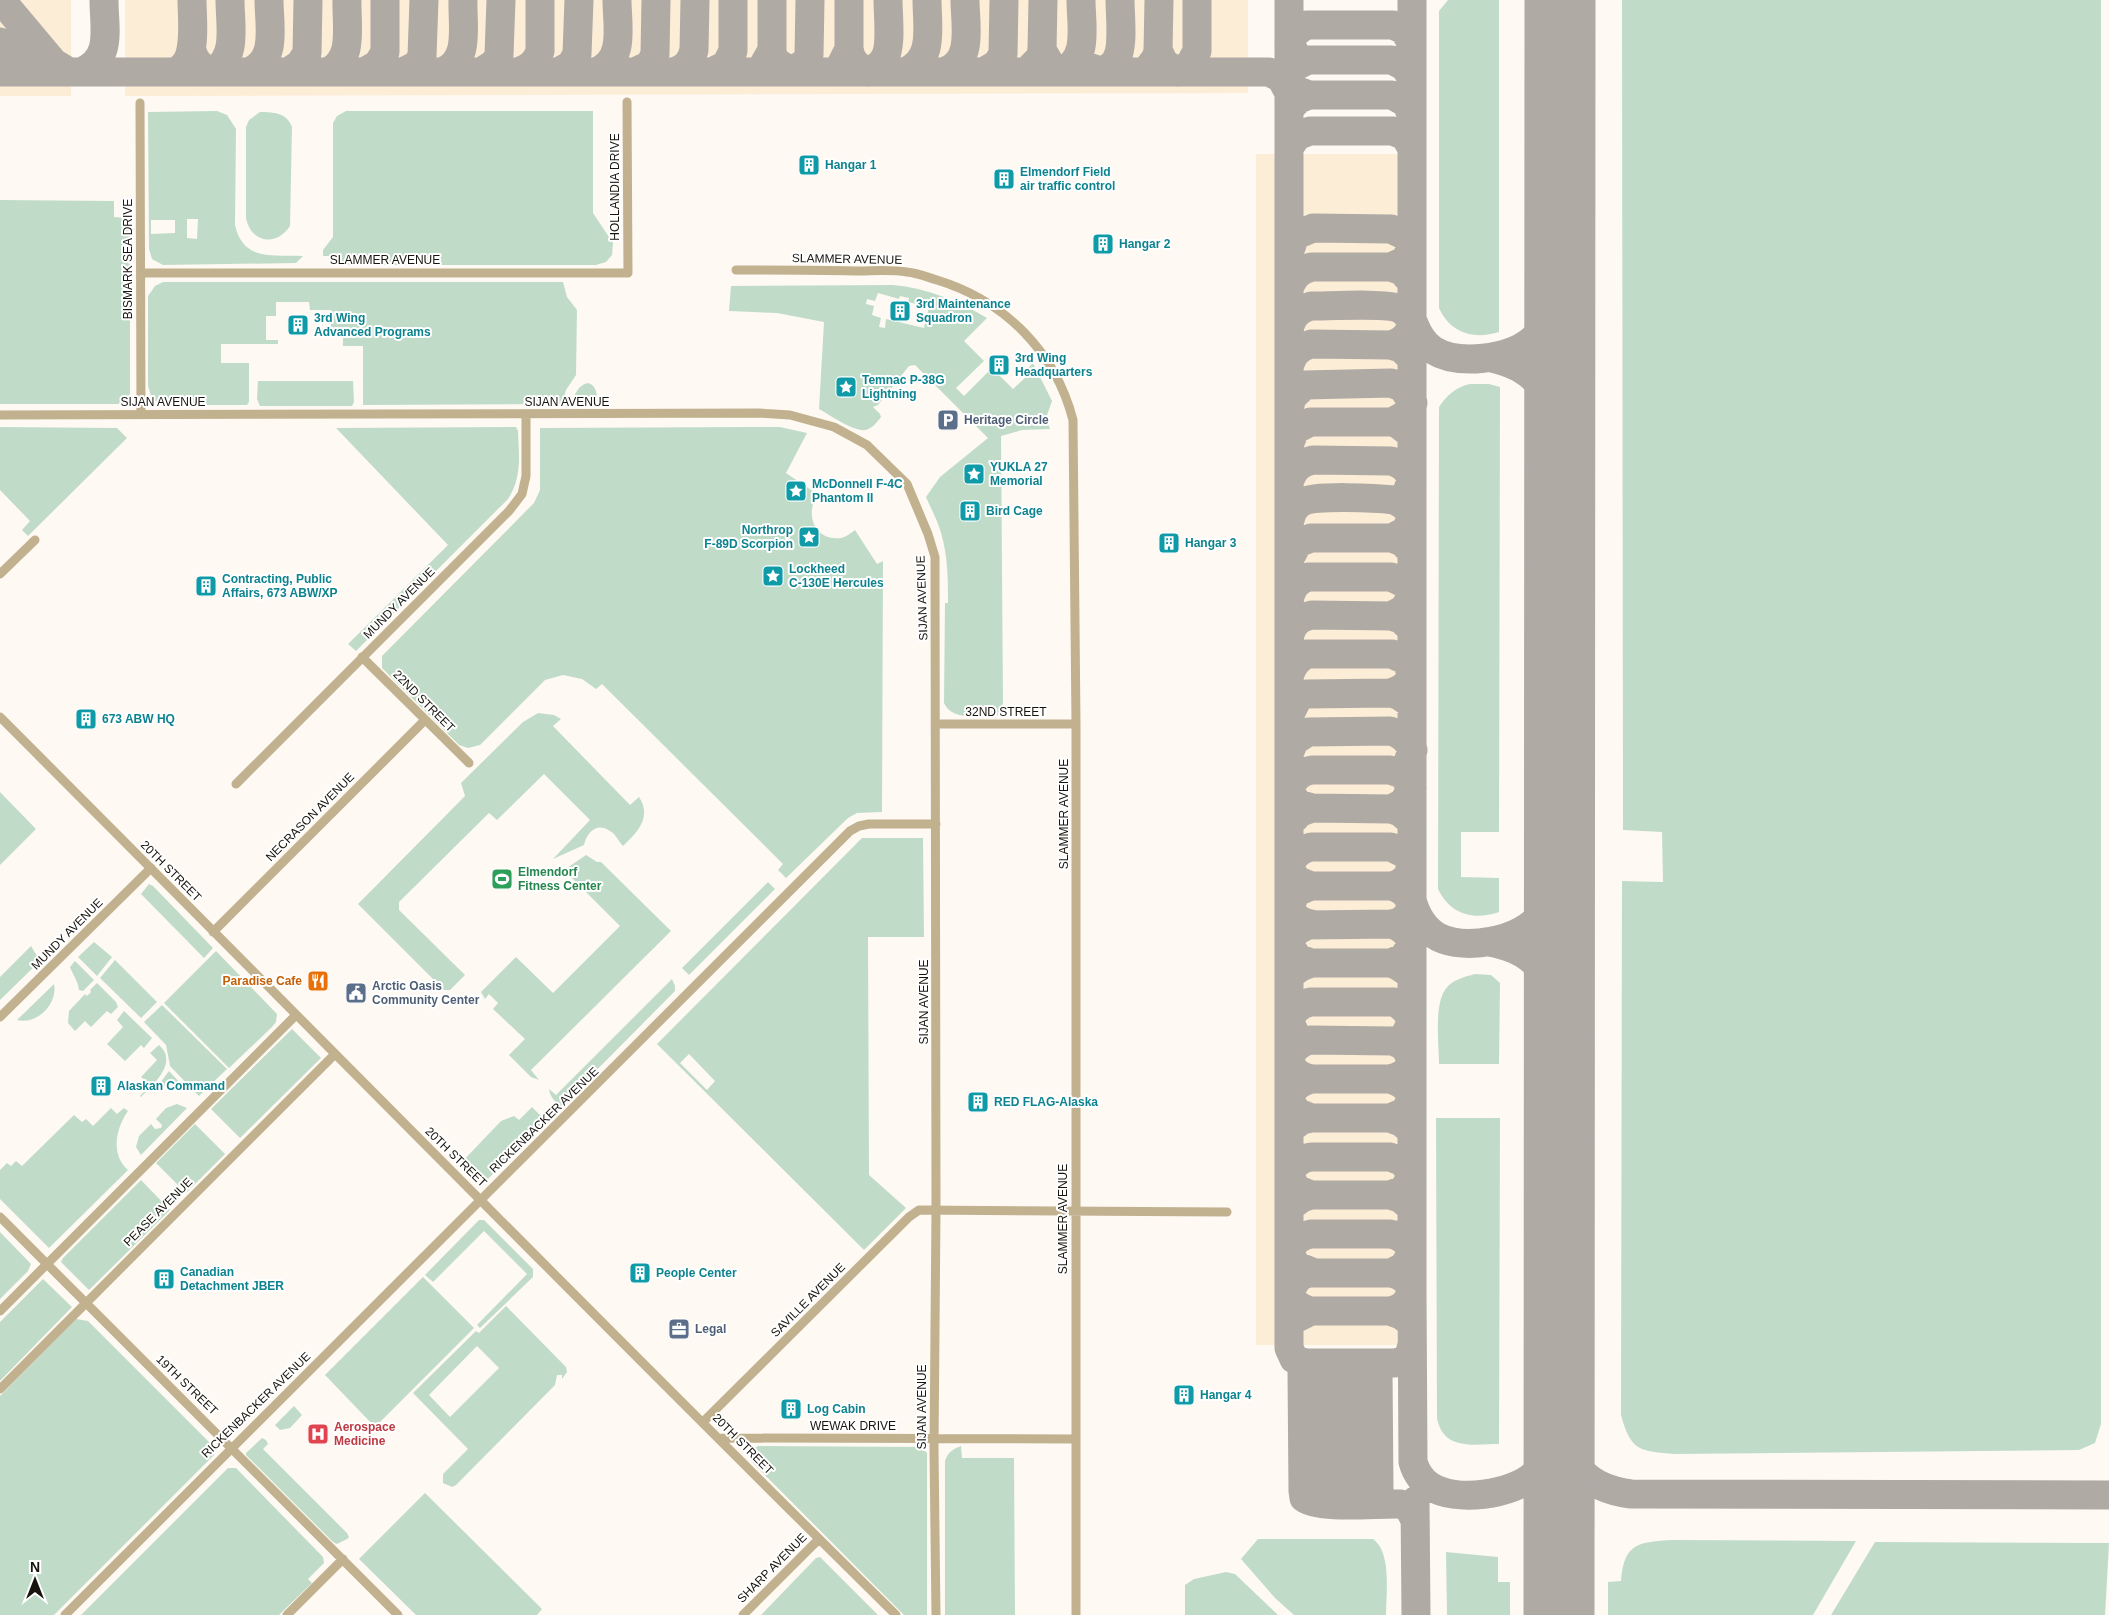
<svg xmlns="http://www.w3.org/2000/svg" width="2109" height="1615" viewBox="0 0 2109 1615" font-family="Helvetica,sans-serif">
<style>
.built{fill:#fcedd7}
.green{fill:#c0dcc8;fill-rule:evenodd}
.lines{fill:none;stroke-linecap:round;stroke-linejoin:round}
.taxiway{stroke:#afaaa4;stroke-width:29}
.runway{stroke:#afaaa4;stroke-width:71}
.street{stroke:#c2b18f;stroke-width:9}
.labels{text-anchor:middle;stroke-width:4;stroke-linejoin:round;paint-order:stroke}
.culture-label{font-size:12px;font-weight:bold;fill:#0d838f;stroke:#fff;text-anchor:start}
.street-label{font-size:12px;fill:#17140e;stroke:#fff}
.service-label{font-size:12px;font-weight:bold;fill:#4e5e75;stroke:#fff;text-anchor:start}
.leisure-label{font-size:12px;font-weight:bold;fill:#27864d;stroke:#fff;text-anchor:start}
.food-label{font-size:12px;font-weight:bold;fill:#c56008;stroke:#fff;text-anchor:end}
.health-label{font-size:12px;font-weight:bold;fill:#be3a42;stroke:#fff;text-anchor:start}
</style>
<rect width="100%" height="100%" fill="#fef9f3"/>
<path class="built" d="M0,0H71V96H0Z
M125,0H1248V93L125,96Z
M1256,154H1404V1345H1256Z"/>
<path class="green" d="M1448,0H1499V332C1474,340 1450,333 1439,308V11Z
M1622,0H2101V1424L2095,1443L2079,1450L1675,1454C1640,1451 1631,1452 1621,1415L1622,881L1663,882L1662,832L1623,830Z
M217,111L227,115L236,129L235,225C243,261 272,255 303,256L296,263L163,265L152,259L149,249L148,112ZM187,219H198L197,239L187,238ZM151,220H175V233L151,234Z
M346,111H593V213L613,243L612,255L606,262L596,265H350L342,262L336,256H323V250L333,237V123L337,116Z
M260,112C274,112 287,113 292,127L290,226C276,247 251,243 246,218V127L249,120Z
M0,200L114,201V217L127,218L130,226V394L126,401L122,404H0Z
M163,282H563L567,297L577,310L576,375L566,390L562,404L363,405V346H343V334H331V310H310L309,302H276V316H266V340H278V344H221V363H249V402L247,405H163L152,399L148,386V296L155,286Z
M893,285C927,288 958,301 987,318L964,341L984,361L956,388L964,396L992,368L1013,389L1028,375L1025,371L1033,363L1052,401L1046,418L1050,429L1022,430L1001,436L1003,703L999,715C982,715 952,722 944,703L945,603H948C948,580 948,556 941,533C938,521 931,509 926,497L940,477L988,438L915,365L909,366L878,405L873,407L880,414L881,417C877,422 873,428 866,430C854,432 830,415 819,409L824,322L777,313L729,311L731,286ZM878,293L899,299L900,296L909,298L908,302L929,307L924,328L886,319L885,328L879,327L881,318L872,315L874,306L866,304L867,299L875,301Z
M258,381H353L354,402L352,406H260L257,399Z
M588,383C597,386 597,394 597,401H594V405H572L571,403C575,394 578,385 588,383Z
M1470,384H1489L1500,387L1499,832H1461V877L1499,878V912C1473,921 1450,914 1438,889L1439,407C1447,395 1456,387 1470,384Z
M0,427L117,428L127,438L28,536L22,530L30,521L0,490Z
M516,427L518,431C519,457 522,477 508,499L356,651L348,644L448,545L336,428Z
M749,427H780L807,433L786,473L817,494C805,515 814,541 841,538C846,537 851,533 855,530L877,564L883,561L882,812L857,813L848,818L786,878L778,870L783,864L602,684L596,689L582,679L563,675L545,680L480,745L468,748L459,745L382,668V656L534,503L540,490V428Z
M538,713L554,715L561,719L553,726L630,805L639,797C652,817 638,832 623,846C618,841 616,834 610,831C597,822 587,832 584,845L553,859L590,820L544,774L497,820L489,813L399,902V910L465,975L450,990H444L358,904L465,796L461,783L523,722Z
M0,792L36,829L0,865Z
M862,838H923L924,937H868L869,1175L906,1208L864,1250L657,1044ZM689,1054L715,1081L707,1090L680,1063Z
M586,855L597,862H601L671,931L531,1070L539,1080L531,1077L509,1055L525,1039L493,1009L498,1003L489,994L485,999L481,992L516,957L553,993L620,926L564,870Z
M768,882L775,889L689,975L682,968Z
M149,884L153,886L213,948L204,958L141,894Z
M94,942L112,957L97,976L78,957Z
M31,946L40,961L0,1000V977Z
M216,951L277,1014L276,1022L272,1027L229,1068L164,1003Z
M115,960L157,1002L141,1018L100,978Z
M75,961L94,980L83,991L79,990C78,981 73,975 70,967Z
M1475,974L1491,975L1500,983L1499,1064H1439C1439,1045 1434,1006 1445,990C1451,980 1464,977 1475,974Z
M672,979L675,986V991L561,1106C555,1102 550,1097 549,1089L556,1095Z
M97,983L116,1002L118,1007L111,1014L107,1011L91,1027L85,1021L75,1031L68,1023L69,1011L85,994L87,996L91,992L90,990Z
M54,984C58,1003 38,1025 17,1020Z
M162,1005L227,1069L199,1096L170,1066L166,1045L144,1022Z
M124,1011L152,1038L144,1048L141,1045L125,1061L107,1044L123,1027L117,1020Z
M292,1029L321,1058L240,1138L211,1109Z
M159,1045C179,1062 153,1085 141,1097L140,1096L144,1092L142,1089L148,1083L141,1077L157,1060L150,1053Z
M169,1071L183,1086L175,1084L157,1087Z
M177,1104L187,1108L141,1155L136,1147L139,1136L151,1124L155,1129L161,1128L162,1125L156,1119L166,1108Z
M532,1107L545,1120L487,1180L477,1181L460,1164L501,1121L514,1116L519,1120Z
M111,1108L117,1114L124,1108L128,1111C116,1128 110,1154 128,1170L49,1248L0,1199V1170L7,1163L11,1166L16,1161L22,1166L74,1115L82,1122L86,1119L93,1126Z
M1436,1118H1500L1499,1444C1482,1444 1454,1449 1443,1433C1440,1429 1438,1423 1437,1419Z
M195,1124L225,1154L186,1193L156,1163Z
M141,1180L170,1210L89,1290L61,1262L63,1258Z
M479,1220H484L533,1269V1277L480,1328L477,1325L527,1274L484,1231L433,1282L425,1275Z
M0,1232L31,1264L28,1271L0,1299Z
M423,1277L474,1328L375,1427L325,1375Z
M43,1279L72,1307L0,1381V1322Z
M506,1306L566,1367L567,1372L562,1379V1375H557L555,1385L456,1485L452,1487L443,1483V1474L468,1449L413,1393L476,1331L479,1333ZM477,1346L499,1368L450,1417L429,1395Z
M76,1319L88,1321L214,1447V1455L54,1615H0V1396Z
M294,1406L302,1415L290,1428L280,1430L275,1425Z
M262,1438L266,1440L268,1444L263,1449L347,1533L349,1537L347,1539L337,1544L333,1542L246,1455V1453Z
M758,1446L921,1447L927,1453V1615H904L753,1463L749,1457V1452Z
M961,1446L962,1458H1014L1015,1615H945V1461C948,1452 953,1449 961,1446Z
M228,1468H236L323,1557L324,1563L308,1579L312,1583L279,1615H81Z
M425,1493L542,1609L537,1615H416L359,1559Z
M1258,1539H1373C1392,1553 1386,1593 1386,1615H1294L1275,1598L1241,1559Z
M1673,1540L1856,1541L1813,1615H1608V1582L1621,1581C1624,1543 1638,1542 1673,1540Z
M1875,1542L2109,1543L2105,1615H1831Z
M1446,1552L1498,1557V1582H1510V1615H1447Z
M820,1557L878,1615H761L816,1558Z
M1226,1572L1235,1574L1278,1615H1185V1585L1194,1579Z"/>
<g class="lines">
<path class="taxiway" d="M1,0L54,63L69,72
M1289,0V1348L1294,1359L1305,1363H1395L1408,1359L1412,1345
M1412,0V1291L1413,1462C1416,1472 1420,1480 1430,1486C1455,1503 1513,1495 1535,1474C1553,1456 1556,1434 1559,1411
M0,42L19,64L32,72
M849,49C851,62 858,67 869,72C875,68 881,65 884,59C892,48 888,15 888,0
M1042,50L1050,64L1060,72C1090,61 1081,26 1081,0
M1158,50L1164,63L1178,72L1190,64L1197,51V0
M192,51C195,62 202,69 213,72C238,57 230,26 230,0
M771,51L776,62L791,71L805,63L809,55L810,0
M1294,51L1289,42C1293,34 1298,29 1307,25H1393L1404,30L1412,44
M841,65L849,49V0
M763,66L772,50V0
M1032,66L1040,58L1042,50L1043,0
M1150,66L1156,58L1158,51L1159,0
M182,67C197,55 192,19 192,0
M1092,68L1100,72C1106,69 1113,66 1116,60C1124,48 1120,15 1120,0
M945,71C974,62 965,24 965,0
M0,72H1269L1281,78L1289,93
M81,72C113,59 104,29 104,0
M249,72C278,60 269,26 269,0
M288,72L300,64L307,53L308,0
M327,72C355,61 346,25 347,0
M364,72L378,64L385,52V0
M403,72L417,65L422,56L424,0
M442,72C471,61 462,26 463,0
M481,72L495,63L499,55L501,0
M518,72C529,68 536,63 540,51V0
M558,72L571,65L577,54L579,0
M596,72C626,60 617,26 617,0
M635,72L650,65L655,54L656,0
M674,72C686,68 691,62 694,50L695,0
M712,72L726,65L733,51V0
M905,72C935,59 927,28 927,0
M983,72L997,64L1003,54L1004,0
M1309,95L1296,90L1289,78L1296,66L1308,60H1392L1405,67L1412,79
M1293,105L1299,99L1309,95H1392L1406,103L1412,116
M1289,148L1297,136L1310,131H1393L1405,136L1412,149
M1289,253L1294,239L1299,234L1313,228L1391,229L1406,236L1412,248L1404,261L1391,267
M1289,289C1293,277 1299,270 1312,267H1391L1402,271L1407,277
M1412,319C1417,332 1422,343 1433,350C1458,366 1509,359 1531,341C1549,327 1555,305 1560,284
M1289,331C1291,317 1298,310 1311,306C1329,306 1385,303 1398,308C1405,311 1410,318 1412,325C1407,337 1402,342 1390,345
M1492,358C1534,367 1548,389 1560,429
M1289,368C1292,355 1298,348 1311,344L1390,345L1401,348L1407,354
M1289,409L1292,397L1305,385L1391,383L1402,387L1413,403L1405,415L1392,422
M1289,445L1295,430L1310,422H1392L1398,424L1407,431
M1289,483C1293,470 1299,463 1313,460L1391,461C1402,464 1407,469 1412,479L1408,489
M1289,524C1291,515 1293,507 1302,502C1315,495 1377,498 1394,500L1405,506L1412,518L1405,531L1392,538
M1289,560L1298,543L1311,538H1392L1402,542L1407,547
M1289,601C1291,589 1296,581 1308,577H1391L1404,583L1412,595L1404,609L1391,616
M1289,640C1291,626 1297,618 1312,615L1391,616L1401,619L1408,626
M1289,678C1291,667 1296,659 1307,654H1392L1405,660L1412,673C1409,684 1402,690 1390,693
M1289,716L1298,698L1306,694L1390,693L1398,695L1407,701
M1289,754L1294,741L1308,732L1390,731C1402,734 1407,740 1413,750L1409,759
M1312,808L1298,804L1289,790C1294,779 1299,772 1312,770H1390L1402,774L1412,788L1403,803L1391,809
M1295,818L1299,813L1312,808L1391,809L1400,812L1407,818
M1311,886L1297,880L1289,867C1293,856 1299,850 1311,847H1391L1405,854L1412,866C1408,877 1403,884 1391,886
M1412,900C1416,915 1424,929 1438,937C1466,951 1518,941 1539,917C1553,901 1556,881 1559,860
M1311,924C1300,922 1294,917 1289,906L1297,892L1311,886H1391C1403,889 1408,895 1412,906C1408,916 1402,923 1391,924
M1489,942C1535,950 1548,972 1559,1013
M1311,963L1298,958L1289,944L1296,931L1308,925L1391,924C1402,927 1408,933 1412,944L1403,958L1391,963
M1294,972L1301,967L1311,963H1391L1398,966L1407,972
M1294,1031L1289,1021C1293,1011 1299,1005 1310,1002H1394C1403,1006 1408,1012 1412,1021L1407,1031
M1312,1079C1300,1077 1292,1071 1289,1059C1293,1049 1299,1043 1310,1040L1393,1041L1404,1046L1412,1060C1408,1072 1401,1077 1389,1079
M1311,1118L1297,1112L1289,1099C1293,1087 1300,1082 1312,1079H1389C1401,1082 1408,1087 1412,1099L1404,1112L1390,1118
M1294,1126L1302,1120L1311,1118H1390L1401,1122L1407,1127
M1311,1195L1297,1189L1289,1176C1293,1165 1299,1159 1311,1157H1390L1403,1162L1412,1176L1403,1190L1390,1195
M1294,1204L1302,1198L1311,1195H1390L1400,1198L1407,1204
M1312,1272L1297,1266L1289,1253C1293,1242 1300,1236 1311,1234H1390C1402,1236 1408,1242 1412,1253L1403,1267L1391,1273
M1311,1311C1299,1308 1293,1303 1289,1291L1299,1277L1308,1273H1391C1402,1275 1408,1281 1412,1291C1407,1303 1403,1308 1390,1311
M1295,1319L1311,1311H1390L1401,1315L1406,1319
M1309,1363L1302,1371L1303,1491L1304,1498C1321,1510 1378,1503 1400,1504L1409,1508L1415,1520
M1331,1363L1328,1372L1329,1490L1333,1498L1348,1504
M1359,1363L1353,1370L1355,1488L1359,1498L1372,1504
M1383,1363L1378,1370L1379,1492L1380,1499L1384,1504
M1559,1420C1569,1464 1584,1488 1631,1494L2109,1495
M1415,1501L1416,1615"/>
<path class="runway" d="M1559,1615L1560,0"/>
<path class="street" d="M140,103L141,414
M736,270C776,270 815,270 854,271C872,271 890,269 907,272C917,273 927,277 937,280C1005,301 1055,351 1073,420L1076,724V1615
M141,273H628L627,102
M0,415L759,413L790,415L834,427L867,445L907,484L928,534L935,557L936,1209L934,1450L936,1615
M0,574L35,540
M362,657L469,763
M0,717C299,1016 595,1318 896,1615
M936,724H1076
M236,784L509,511L522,494L526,476V415
M213,932L425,720
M0,1017L151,868
M0,1217L398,1615
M0,1311L295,1016
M0,1389L335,1054
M703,1422L909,1217L919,1210L1227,1212
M719,1438L1076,1439
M65,1615L850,831L859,826L869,824H936
M287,1615L343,1559
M743,1615L819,1539"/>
</g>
<defs>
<g id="building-square" transform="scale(1.125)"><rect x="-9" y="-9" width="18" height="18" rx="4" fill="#0f9aa8" stroke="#fff"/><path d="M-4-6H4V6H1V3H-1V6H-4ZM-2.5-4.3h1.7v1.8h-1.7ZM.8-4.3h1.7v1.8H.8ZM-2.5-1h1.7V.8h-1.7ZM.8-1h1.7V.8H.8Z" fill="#fff"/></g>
<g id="sight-square" transform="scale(1.125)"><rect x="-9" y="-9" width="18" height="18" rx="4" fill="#0f9aa8" stroke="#fff"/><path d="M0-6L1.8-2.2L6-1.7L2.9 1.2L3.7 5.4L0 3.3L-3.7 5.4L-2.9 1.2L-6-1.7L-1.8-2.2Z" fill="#fff"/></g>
<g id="parking-square" transform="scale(1.125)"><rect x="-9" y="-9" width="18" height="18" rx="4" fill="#5c6f8a" stroke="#fff"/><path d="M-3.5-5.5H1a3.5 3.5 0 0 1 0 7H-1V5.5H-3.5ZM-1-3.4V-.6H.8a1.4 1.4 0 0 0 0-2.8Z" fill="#fff"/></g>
<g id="stadium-square" transform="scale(1.125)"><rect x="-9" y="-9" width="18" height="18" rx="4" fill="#2e9e5b" stroke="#fff"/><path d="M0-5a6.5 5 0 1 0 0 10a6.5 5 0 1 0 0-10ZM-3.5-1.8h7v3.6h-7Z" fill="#fff"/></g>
<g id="restaurant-square" transform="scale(1.125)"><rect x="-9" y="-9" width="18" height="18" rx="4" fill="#e8710a" stroke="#fff"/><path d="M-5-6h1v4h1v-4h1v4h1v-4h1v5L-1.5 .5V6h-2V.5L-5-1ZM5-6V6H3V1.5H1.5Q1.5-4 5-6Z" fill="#fff"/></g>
<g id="civic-square" transform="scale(1.125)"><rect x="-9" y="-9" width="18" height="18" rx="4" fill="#5c6f8a" stroke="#fff"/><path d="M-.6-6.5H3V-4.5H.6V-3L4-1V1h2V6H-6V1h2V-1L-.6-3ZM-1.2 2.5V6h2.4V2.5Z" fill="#fff"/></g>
<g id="office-square" transform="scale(1.125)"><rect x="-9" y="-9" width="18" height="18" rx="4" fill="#5c6f8a" stroke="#fff"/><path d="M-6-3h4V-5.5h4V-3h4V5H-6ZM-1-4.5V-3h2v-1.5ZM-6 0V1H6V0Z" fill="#fff"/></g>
<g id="hospital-square" transform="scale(1.125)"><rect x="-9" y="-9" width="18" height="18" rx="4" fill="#e0444e" stroke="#fff"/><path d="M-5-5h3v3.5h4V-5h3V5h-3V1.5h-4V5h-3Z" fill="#fff"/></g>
</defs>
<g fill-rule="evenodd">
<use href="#building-square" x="809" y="165"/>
<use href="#building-square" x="1004" y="179"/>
<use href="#building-square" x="1103" y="244"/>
<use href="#building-square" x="900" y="311"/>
<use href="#building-square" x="298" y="325"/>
<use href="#building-square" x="999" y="365"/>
<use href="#sight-square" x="846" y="387"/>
<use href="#parking-square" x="948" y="420"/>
<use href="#sight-square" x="974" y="474"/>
<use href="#sight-square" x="796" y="491"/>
<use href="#building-square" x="970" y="511"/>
<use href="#sight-square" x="809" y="537"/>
<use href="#building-square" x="1169" y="543"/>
<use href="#sight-square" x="773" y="576"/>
<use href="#building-square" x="206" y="586"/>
<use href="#building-square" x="86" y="719"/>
<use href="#stadium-square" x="502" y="879"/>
<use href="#restaurant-square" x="318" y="981"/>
<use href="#civic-square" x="356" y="993"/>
<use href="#building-square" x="101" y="1086"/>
<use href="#building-square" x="978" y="1102"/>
<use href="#building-square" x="640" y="1273"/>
<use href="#building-square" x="164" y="1279"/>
<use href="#office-square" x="679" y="1329"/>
<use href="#building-square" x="1184" y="1395"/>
<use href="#building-square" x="791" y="1409"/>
<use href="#hospital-square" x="318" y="1434"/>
</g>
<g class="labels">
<g class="culture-label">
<text x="825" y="169">Hangar 1</text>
<text x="1020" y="176">Elmendorf Field<tspan x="1020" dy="14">air traffic control</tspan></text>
<text x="1119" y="248">Hangar 2</text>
<text x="916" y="308">3rd Maintenance<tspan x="916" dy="14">Squadron</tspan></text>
<text x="314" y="322">3rd Wing<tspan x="314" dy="14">Advanced Programs</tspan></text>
<text x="1015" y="362">3rd Wing<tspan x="1015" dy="14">Headquarters</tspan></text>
<text x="862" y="384">Temnac P-38G<tspan x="862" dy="14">Lightning</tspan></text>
<text x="990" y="471">YUKLA 27<tspan x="990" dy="14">Memorial</tspan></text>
<text x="812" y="488">McDonnell F-4C<tspan x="812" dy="14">Phantom II</tspan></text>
<text x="986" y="515">Bird Cage</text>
<text x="793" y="534" text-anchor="end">Northrop<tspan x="793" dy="14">F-89D Scorpion</tspan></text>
<text x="1185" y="547">Hangar 3</text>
<text x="789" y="573">Lockheed<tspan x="789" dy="14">C-130E Hercules</tspan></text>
<text x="222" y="583">Contracting, Public<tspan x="222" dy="14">Affairs, 673 ABW/XP</tspan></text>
<text x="102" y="723">673 ABW HQ</text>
<text x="117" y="1090">Alaskan Command</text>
<text x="994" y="1106">RED FLAG-Alaska</text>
<text x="180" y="1276">Canadian<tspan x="180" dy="14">Detachment JBER</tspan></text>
<text x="656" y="1277">People Center</text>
<text x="1200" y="1399">Hangar 4</text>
<text x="807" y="1413">Log Cabin</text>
</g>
<g class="street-label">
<text transform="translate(615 187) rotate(-90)" y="4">HOLLANDIA DRIVE</text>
<text transform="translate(128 259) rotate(-90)" y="4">BISMARK SEA DRIVE</text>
<text transform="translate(847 259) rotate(1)" y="4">SLAMMER AVENUE</text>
<text x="385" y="264">SLAMMER AVENUE</text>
<text x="163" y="406">SIJAN AVENUE</text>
<text x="567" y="406">SIJAN AVENUE</text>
<text transform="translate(922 598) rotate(-92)" y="4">SIJAN AVENUE</text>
<text transform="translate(399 603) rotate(-45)" y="4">MUNDY AVENUE</text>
<text transform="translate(424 701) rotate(45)" y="4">22ND STREET</text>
<text x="1006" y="716">32ND STREET</text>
<text transform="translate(1064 814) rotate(-90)" y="4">SLAMMER AVENUE</text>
<text transform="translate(310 817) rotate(-45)" y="4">NECRASON AVENUE</text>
<text transform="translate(171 871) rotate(45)" y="4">20TH STREET</text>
<text transform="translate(67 934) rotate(-45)" y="4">MUNDY AVENUE</text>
<text transform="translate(924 1002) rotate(-90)" y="4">SIJAN AVENUE</text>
<text transform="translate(544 1120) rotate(-44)" y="4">RICKENBACKER AVENUE</text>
<text transform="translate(456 1157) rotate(44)" y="4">20TH STREET</text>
<text transform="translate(158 1212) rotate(-45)" y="4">PEASE AVENUE</text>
<text transform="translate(1063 1219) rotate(-90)" y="4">SLAMMER AVENUE</text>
<text transform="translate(808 1300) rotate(-45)" y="4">SAVILLE AVENUE</text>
<text transform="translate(187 1385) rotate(44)" y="4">19TH STREET</text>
<text transform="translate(256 1405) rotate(-44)" y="4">RICKENBACKER AVENUE</text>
<text transform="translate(922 1407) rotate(-90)" y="4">SIJAN AVENUE</text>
<text x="853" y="1430">WEWAK DRIVE</text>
<text transform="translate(743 1444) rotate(45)" y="4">20TH STREET</text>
<text transform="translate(772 1568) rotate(-45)" y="4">SHARP AVENUE</text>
</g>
<g class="service-label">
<text x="964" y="424">Heritage Circle</text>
<text x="372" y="990">Arctic Oasis<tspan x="372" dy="14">Community Center</tspan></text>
<text x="695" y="1333">Legal</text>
</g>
<g class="leisure-label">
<text x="518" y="876">Elmendorf<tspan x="518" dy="14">Fitness Center</tspan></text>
</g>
<g class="food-label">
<text x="302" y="985">Paradise Cafe</text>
</g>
<g class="health-label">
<text x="334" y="1431">Aerospace<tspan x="334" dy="14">Medicine</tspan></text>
</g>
</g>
<g transform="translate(35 1580)" stroke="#ffffff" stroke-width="4" paint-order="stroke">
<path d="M0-4L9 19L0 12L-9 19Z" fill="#17140e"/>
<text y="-8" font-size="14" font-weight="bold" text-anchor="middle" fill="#17140e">N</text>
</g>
</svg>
